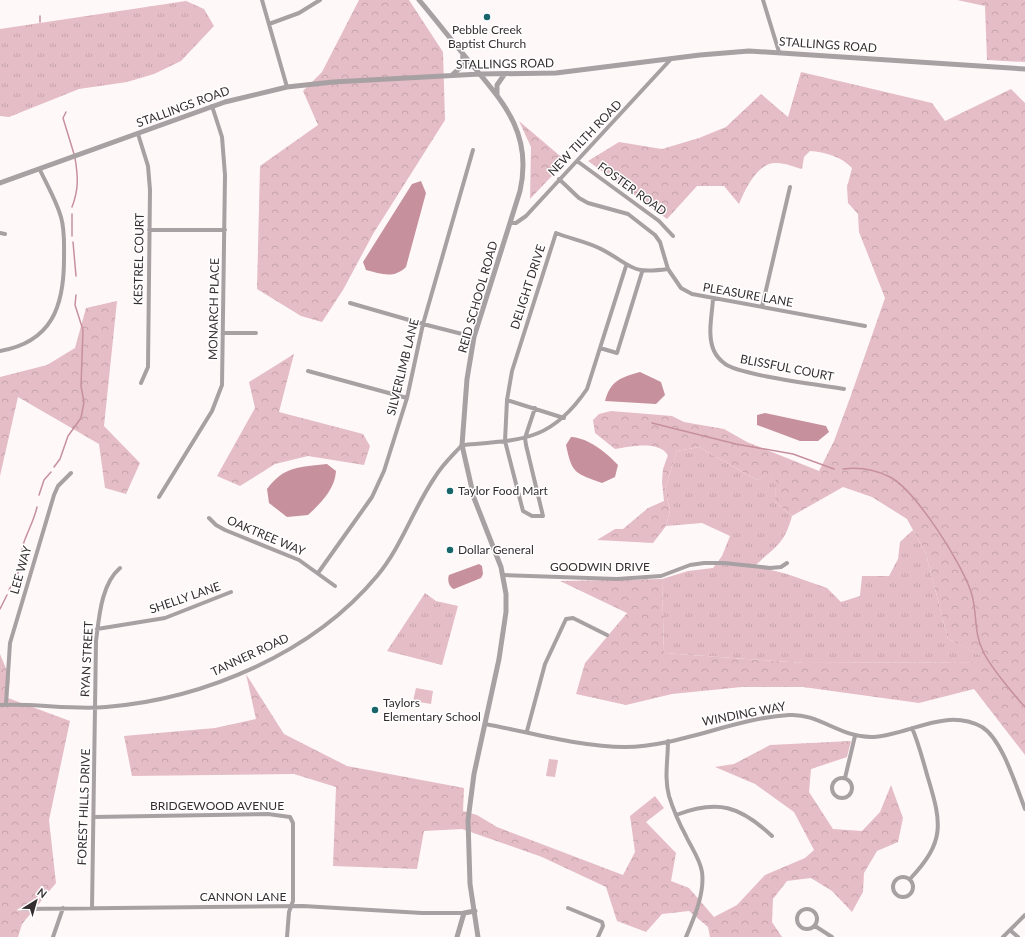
<svg xmlns="http://www.w3.org/2000/svg" width="1025" height="937" viewBox="0 0 1025 937" font-family="Lato,sans-serif">
<style>
.grass{fill:url(#grass-tufts)}
.forest{fill:url(#forest-crowns)}
.park{fill:#e5bdc6}
.water{fill:#c6909d}
.lines{fill:none;stroke-linecap:round;stroke-linejoin:round}
.stream{stroke:#c6909d;stroke-width:1.5}
.minor{stroke:#a8a1a3;stroke-width:4}
.tertiary{stroke:#a8a1a3;stroke-width:5}
.poi-dot{fill:#18666b;stroke:#fff;stroke-width:1.5}
.labels{text-anchor:middle;stroke-width:3;stroke-linejoin:round;paint-order:stroke}
.poi-label{font-size:12px;fill:#352e30;stroke:#fff;text-anchor:start}
.street-label{font-size:12px;fill:#352e30;stroke:#fff}
</style>
<defs>
<pattern id="grass-tufts" width="24" height="20" patternUnits="userSpaceOnUse"><rect width="24" height="20" fill="#e5bdc6"/><path d="M3 7l-1-3M5 7V3M7 7l1-3M15 17l-1-3M17 17v-4M19 17l1-3" fill="none" stroke="#c5a3aa"/></pattern>
<pattern id="forest-crowns" width="20" height="18" patternUnits="userSpaceOnUse"><rect width="20" height="18" fill="#e5bdc6"/><path d="M2 6a3 3 0 1 1 6 0M12 15a3 3 0 1 1 6 0" fill="none" stroke="#c5a3aa"/></pattern>
</defs>
<rect width="100%" height="100%" fill="#fff8f9"/>
<path class="grass" d="M186,1L204,9L214,26L181,61L154,74L127,82L79,89L9,117L0,116V29Z
M699,447L757,480L777,470L775,502L792,516C784,546 774,547 755,566L787,574L827,588L841,602L860,596L862,576H889L898,559L900,542L913,530L926,554L948,639L994,662L804,663L664,653L662,579L688,571L713,568L722,556L730,536L702,523L666,526L670,510L665,488L677,451Z
M425,593L436,601L458,606L442,665L387,651Z"/>
<path class="forest" d="M359,0H409L443,52L445,120L373,234L343,290L322,322L301,316L257,289L260,166L318,125L303,91L322,72Z
M957,0H1025V62L987,60L985,6Z
M801,72L932,103L945,121L1011,89L1025,103V755L974,689L919,703L803,687H742L672,694L626,705L576,694L585,663L627,613L560,581L662,579L664,653L804,663L993,662L948,639L926,554L907,519L872,497L843,487L792,516L775,502L776,471L757,480L699,447L677,451L665,488L670,510L666,526L653,543L597,540L615,529H623L648,508L664,501L662,482L663,469L668,455C657,440 631,447 615,449L595,433L593,420L599,414L611,411L672,416L684,422L724,429L747,442L819,471L834,441L850,398L885,298L859,232L858,214L848,203L847,187L852,168C842,157 825,152 810,151L804,157L802,169C794,167 785,163 777,163C758,161 745,190 739,204L724,186H697L667,219L588,161L619,142L662,149L699,138L726,127L761,94L788,117Z
M519,121L566,161L530,199L531,147Z
M117,301L104,426L140,463L126,494L105,488L99,444L18,397L0,476V377L47,365L75,348L86,308Z
M294,354L279,412L363,434L370,446L364,465L308,456L275,464L240,486L217,476L255,408L249,382Z
M0,654L10,678L8,698L70,721L49,820L56,883L22,924L18,937H0Z
M246,674L284,734L347,766L464,788L463,811L477,815L497,827L623,875L635,852L630,816L655,796L664,808L646,822L676,853L671,881L689,888L714,917L737,905L765,875L805,858L814,850L794,812L755,784L715,767L734,764L770,745L851,741L847,757L811,769L809,792L833,829L862,831L880,812L891,785L903,818L898,842L877,851L864,873L863,892L852,912L832,891L811,878L787,881L773,899L772,922L782,937H710L708,927L689,911L662,914L646,932L617,921L606,887L542,857L462,829L424,831L417,869L333,866L336,787L294,774L132,776L124,736L215,728L256,719Z"/>
<path class="park" d="M416,688L433,691L431,704L413,701Z
M549,759L558,760L555,777L546,776Z"/>
<path class="water" d="M421,181L426,193L406,267C394,279 381,274 366,270L363,262L412,184Z
M640,372L661,382L665,395L656,404L605,401C611,380 620,378 640,372Z
M765,413L826,426L829,432L818,441H800L757,425V415Z
M571,437C589,438 607,453 618,465L615,477L602,483C575,473 572,474 566,445Z
M327,464L336,471C335,489 321,503 308,515L287,517L269,503L267,489C284,466 300,467 327,464Z
M479,564L482,566L483,574L481,578L454,589C449,587 447,580 449,575Z"/>
<g class="lines">
<path class="stream" d="M40,22V16
M66,112L63,118L74,154
M72,207C79,189 78,176 75,158
M72,214V236
M73,242L76,276
M652,423L736,444L793,454L834,469
M54,467L60,459L68,436L81,418L84,402L81,386L83,330L75,305L76,295
M843,469C859,467 874,469 890,477C916,491 964,566 972,595C977,613 974,634 983,651C989,665 1014,695 1025,707
M39,495L44,480L51,472
M23,545C27,532 34,521 37,507
M15,579L18,573L22,549
M9,590L13,582
M0,609L7,595"/>
<path class="minor" d="M262,0L287,87
M763,0L779,52
M269,24L299,13L320,0
M138,134L148,166L150,190L148,367L141,383
M577,161L659,221L673,236
M559,179L579,198L588,203L628,214L655,235L660,242L668,269L681,288L692,294L865,326
M510,223H516L526,216L671,59
M149,230H225
M0,233L5,234
M713,299C712,316 707,335 714,351C716,355 720,360 724,363C737,375 821,385 844,389
M350,303L423,324L474,337
M762,307L790,187
M224,333H256
M600,348L617,353L642,272
M0,351C52,342 64,306 64,259C64,245 65,231 61,217C56,200 47,185 40,170
M308,371L407,398
M507,400L564,418
M535,408L525,438L526,445L543,516H532L523,511L505,441L507,400L512,371L556,233C571,239 589,242 603,250C634,267 630,274 668,269
M159,497L212,411L222,385L225,175L222,137L212,106
M209,518L216,525L225,530L299,560L335,586
M318,573L372,497L384,471L407,398L423,324L473,150
M504,575L617,579L661,576L690,565L704,563H724L770,568L781,567L787,563
M97,629L165,618L231,592
M6,704L10,643L54,495L58,486L71,473
M0,705C35,703 70,710 106,707C205,699 313,653 377,576C402,546 413,509 435,477C442,465 453,455 462,445C521,440 551,442 587,389L626,266
M485,724C529,732 580,747 625,747C678,747 735,718 789,715C819,713 840,738 873,737C910,735 945,707 982,727C1002,739 1016,786 1025,809
M527,731L545,664L566,619L573,618L607,635
M668,741C668,760 664,777 669,796C673,809 679,823 686,836C691,847 700,859 702,872C705,893 694,918 686,937
M832 788a10 10 0 1 1 20 0a10 10 0 1 1-20 0Z
M845,778L855,736
M676,815C718,799 740,806 772,836
M94,817L268,814L290,817L293,823V901L289,912L287,937
M893 887a10 10 0 1 1 20 0a10 10 0 1 1-20 0Z
M910,879C945,842 942,824 928,778C923,761 919,744 912,728
M92,908L96,641C99,618 101,584 120,568
M568,908L602,922L603,926L598,937
M797 919a10 10 0 1 1 20 0a10 10 0 1 1-20 0Z
M23,909L303,906L422,913H464
M815,926L832,937
M1011,931L1018,937
M53,937L63,908
M1003,937L1025,915"/>
<path class="tertiary" d="M419,0C436,20 452,41 469,61C503,102 533,133 520,191L474,337L467,379L462,445L474,498L501,567L506,594V612L499,659L474,774L468,820L470,884L478,937
M452,75L462,66L463,54
M497,94V85L504,75
M0,183L225,102L287,87L333,82L480,74L556,73L700,55L749,51L1025,69
M457,937L464,913L475,911"/>
</g>
<g class="poi-dot">
<circle cx="487" cy="17" r="4"/>
<circle cx="450" cy="491" r="4"/>
<circle cx="450" cy="550" r="4"/>
<circle cx="375" cy="710" r="4"/>
</g>
<g class="labels">
<g class="poi-label">
<text x="487" y="34" text-anchor="middle">Pebble Creek<tspan x="487" dy="14">Baptist Church</tspan></text>
<text x="458" y="495">Taylor Food Mart</text>
<text x="458" y="554">Dollar General</text>
<text x="383" y="707">Taylors<tspan x="383" dy="14">Elementary School</tspan></text>
</g>
<g class="street-label">
<text transform="translate(828 45) rotate(4)" y="4">STALLINGS ROAD</text>
<text transform="translate(505 64) rotate(-1)" y="4">STALLINGS ROAD</text>
<text transform="translate(183 107) rotate(-20)" y="4">STALLINGS ROAD</text>
<text transform="translate(585 138) rotate(-46)" y="4">NEW TILTH ROAD</text>
<text transform="translate(632 189) rotate(36)" y="4">FOSTER ROAD</text>
<text transform="translate(139 259) rotate(-89)" y="4">KESTREL COURT</text>
<text transform="translate(528 287) rotate(-72)" y="4">DELIGHT DRIVE</text>
<text transform="translate(748 295) rotate(10)" y="4">PLEASURE LANE</text>
<text transform="translate(478 297) rotate(-74)" y="4">REID SCHOOL ROAD</text>
<text transform="translate(214 309) rotate(-89)" y="4">MONARCH PLACE</text>
<text transform="translate(403 367) rotate(-76)" y="4">SILVERLIMB LANE</text>
<text transform="translate(787 368) rotate(11)" y="4">BLISSFUL COURT</text>
<text transform="translate(266 536) rotate(23)" y="4">OAKTREE WAY</text>
<text x="600" y="571">GOODWIN DRIVE</text>
<text transform="translate(21 570) rotate(-74)" y="4">LEE WAY</text>
<text transform="translate(185 598) rotate(-19)" y="4">SHELLY LANE</text>
<text transform="translate(250 655) rotate(-25)" y="4">TANNER ROAD</text>
<text transform="translate(87 659) rotate(-87)" y="4">RYAN STREET</text>
<text transform="translate(744 714) rotate(-11)" y="4">WINDING WAY</text>
<text x="217" y="810">BRIDGEWOOD AVENUE</text>
<text transform="translate(84 807) rotate(-88)" y="4">FOREST HILLS DRIVE</text>
<text x="243" y="901">CANNON LANE</text>
</g>
</g>
<g transform="translate(36 901) rotate(37)" stroke="#ffffff" stroke-width="3" paint-order="stroke">
<path d="M0-3L7 15L0 10L-7 15Z" fill="#352e30"/>
<text y="-6" font-size="11" font-weight="bold" text-anchor="middle" fill="#352e30">N</text>
</g>
</svg>
